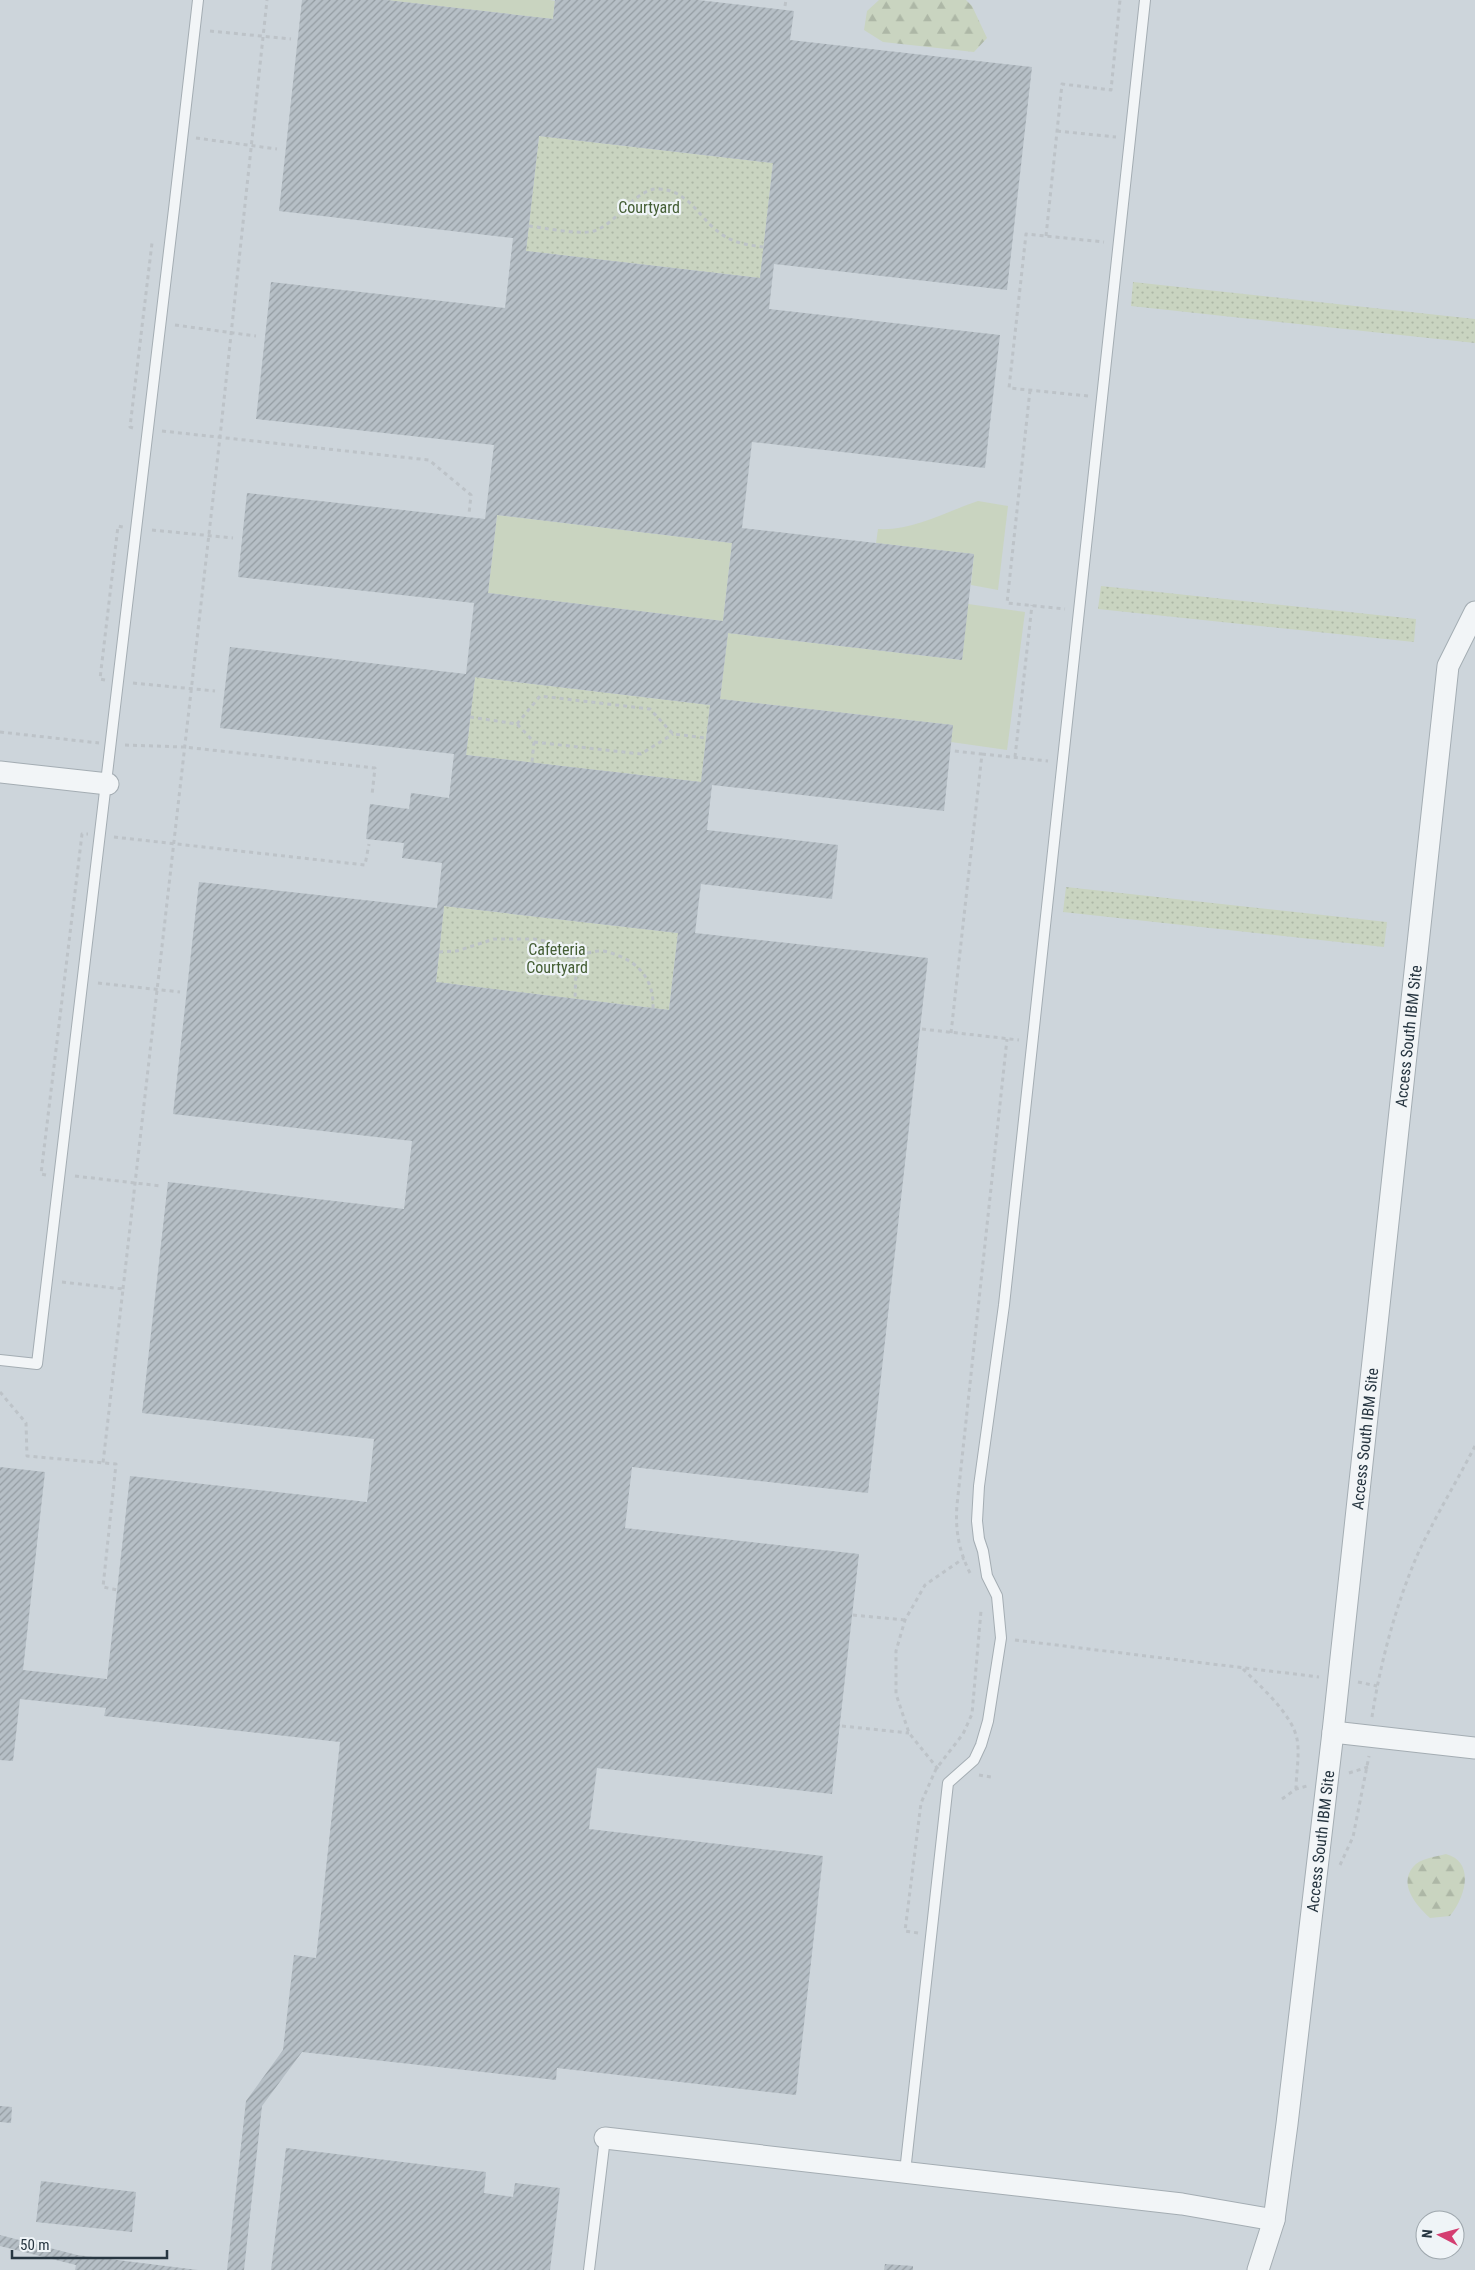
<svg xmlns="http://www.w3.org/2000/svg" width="1475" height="2270" viewBox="0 0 1475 2270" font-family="'Roboto Condensed',sans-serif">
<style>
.built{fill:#cdd5db;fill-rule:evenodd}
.grass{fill:#c9d4c0}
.forest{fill:url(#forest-firs)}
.park{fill:url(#park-dots)}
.building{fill:url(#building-hatch);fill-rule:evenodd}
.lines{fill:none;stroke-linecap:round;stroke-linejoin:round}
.lane-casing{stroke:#a4adb3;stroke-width:12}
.street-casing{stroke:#a4adb3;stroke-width:23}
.path{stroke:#bdc3c8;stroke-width:3;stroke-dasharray:4 4;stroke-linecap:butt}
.lane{stroke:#f2f5f7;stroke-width:10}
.street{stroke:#f2f5f7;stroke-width:21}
.labels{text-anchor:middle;stroke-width:4.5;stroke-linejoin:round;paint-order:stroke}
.park-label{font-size:16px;fill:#445e34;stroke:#eff4f7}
.street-label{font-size:16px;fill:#273641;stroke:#eff4f7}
</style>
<defs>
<pattern id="forest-firs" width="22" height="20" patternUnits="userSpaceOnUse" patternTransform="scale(1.25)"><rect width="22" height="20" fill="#c9d4c0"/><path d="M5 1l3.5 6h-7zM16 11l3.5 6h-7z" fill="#adb7a6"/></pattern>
<pattern id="park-dots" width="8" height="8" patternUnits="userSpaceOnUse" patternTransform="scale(1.25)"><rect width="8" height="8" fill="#c9d4c0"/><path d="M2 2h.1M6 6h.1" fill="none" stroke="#adb7a6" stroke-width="1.8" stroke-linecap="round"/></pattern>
<pattern id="building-hatch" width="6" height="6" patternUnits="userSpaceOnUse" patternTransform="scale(1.25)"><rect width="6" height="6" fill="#b6bfc6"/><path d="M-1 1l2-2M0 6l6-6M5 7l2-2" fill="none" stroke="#949ca2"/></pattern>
</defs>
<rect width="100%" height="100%" fill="#dfe5e9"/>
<path class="built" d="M0,0H1475V2270H0ZM1425,2220H1455V2250H1425Z"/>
<path class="grass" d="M386,0H550L555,1L553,19Z
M978,501L1008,506L998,590L971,585L974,554L876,543L878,529C913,531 945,512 978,501Z
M497,515L732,543L723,621L488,593Z
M968,604L1025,612L1007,750L951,742L953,725L720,699L728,633L962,660Z"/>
<path class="forest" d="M879,0H966L972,6L987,38L974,52L883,42L864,30L867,11Z
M1446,1854C1475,1862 1466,1896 1450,1916L1430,1918C1417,1906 1398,1885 1413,1867C1420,1858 1436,1857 1446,1854Z"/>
<path class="park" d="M539,136L773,163L760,278L526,251Z
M1133,282L1475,319V343L1131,306Z
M1101,586L1416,619L1414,642L1098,609Z
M475,677L710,705L701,782L466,755Z
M1066,887L1387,922L1384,947L1063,912Z
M444,906L678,933L669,1010L436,982Z"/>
<path class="building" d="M302,0H386L553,19L555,0H698L794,11L790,40L1032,67L1007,290L774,264L769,309L1000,335L985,468L752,442L742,528L974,554L962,660L728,633L720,699L953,725L944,811L712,785L707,830L838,845L832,899L701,884L695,933L928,958L868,1493L632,1467L625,1528L859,1554L832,1794L597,1768L589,1829L823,1856L796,2095L557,2068L556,2080L302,2052L262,2106L244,2270H227L246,2101L283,2050L294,1955L316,1958L340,1742L104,1716L106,1708L20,1699L13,1761L0,1760V1467L45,1472L23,1670L107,1679L130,1476L367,1502L374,1439L142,1413L168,1182L404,1209L412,1141L173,1114L199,882L437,908L442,863L402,858L404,843L366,839L370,804L409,809L411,793L449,798L454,754L220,728L230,647L466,674L474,603L238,577L247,493L485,519L494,445L256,419L271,282L505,308L513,238L279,211ZM539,136L773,163L760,278L526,251ZM497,515L732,543L723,621L488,593ZM475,677L710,705L701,782L466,755ZM444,906L678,933L669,1010L436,982Z
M0,2106L12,2107L11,2123L0,2122Z
M286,2148L486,2172L484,2193L513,2197L515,2183L560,2188L550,2270H271Z
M41,2181L136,2192L132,2232L36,2222Z
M0,2235L77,2255L198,2270H75L76,2265L0,2246Z
M885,2264L913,2266V2270H884Z"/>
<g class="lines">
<g class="lane-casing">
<path id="lane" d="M0,1360L37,1364C93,910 146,455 198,0
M905,2172L948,1783L974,1760L981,1745L988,1721L1001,1638L997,1596L987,1576L983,1551L979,1539L977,1521L979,1486L1004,1305L1145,0
M589,2270L605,2138"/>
</g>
<g class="street-casing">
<g id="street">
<path d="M0,772L108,784"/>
<path d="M1333,1732L1475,1748"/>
<path d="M605,2138L1182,2204L1274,2220"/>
<path id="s1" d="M1258,2270L1274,2220L1287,2124L1333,1732L1448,666L1475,612"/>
</g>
</g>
<path class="path" d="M785,6L786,0
M210,31L291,39
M1057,131L1116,137
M196,138L277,149
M529,226C546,228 577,235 594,231C617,224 637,186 660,189C689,191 699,218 720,233C733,243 748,245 763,247
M1046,236L1062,84L1111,90L1120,0
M175,325L256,336
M1030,390L1007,603L1065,609
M1088,396L1009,388L1026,234L1104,242
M133,428L130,427L152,243
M162,431L429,460L471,495L469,514
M152,530L233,538
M105,680L100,679L118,526L123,527
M133,683L215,691
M470,717L517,724L534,742L532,762
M517,724L540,696L650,709L673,734L706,738
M0,732L99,743
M534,742L641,754L673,734
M125,745L184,747L375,768L372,795
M982,754L1048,761
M1015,757L1032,605
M114,837L365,865L369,844
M439,952L457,951L494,939H534L551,942L572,958L576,968L575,999
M572,958C580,956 589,952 598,951C604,950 611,953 617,955C641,964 654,982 653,1008
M98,983L180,992
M922,1029L1019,1040
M951,1033L982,754L954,751
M46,1175L41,1174L82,834H88
M75,1176L161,1186
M62,1282L123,1289L103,1463
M123,1289L220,437L267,0
M0,1392L26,1423L27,1456L116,1464L103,1587L117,1590
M970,1573C959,1551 955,1530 957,1505L1007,1039
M853,1615L905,1620
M1015,1640L1319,1677
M1243,1669C1261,1687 1292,1714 1297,1739C1300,1754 1296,1774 1296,1789
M1358,1682L1377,1686
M1372,1717C1380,1664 1395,1608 1416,1558C1433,1520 1456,1483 1475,1446
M842,1726L909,1733
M938,1769L909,1733L896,1694V1651L905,1620L925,1585L964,1558
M1349,1773L1368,1767
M979,1775L991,1777
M1282,1799L1296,1789L1307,1786
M1340,1865L1353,1837L1369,1756
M918,1933L905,1931L921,1803L936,1769L963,1734L972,1714L981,1611"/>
<use href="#lane" class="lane"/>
<use href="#street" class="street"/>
</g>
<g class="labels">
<g class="park-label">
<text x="649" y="213">Courtyard</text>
<text x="557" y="955">Cafeteria<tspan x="557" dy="18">Courtyard</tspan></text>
</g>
<g class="street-label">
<text dy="6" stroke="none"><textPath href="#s1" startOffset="1244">Access South IBM Site</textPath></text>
<text dy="6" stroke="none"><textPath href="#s1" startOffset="839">Access South IBM Site</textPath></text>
<text dy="6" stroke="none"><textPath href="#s1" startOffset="434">Access South IBM Site</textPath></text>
</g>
</g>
<g transform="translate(1440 2235) rotate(276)"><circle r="24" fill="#eff4f7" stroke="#9fa8ae"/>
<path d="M0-4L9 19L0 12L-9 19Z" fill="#d43e71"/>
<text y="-8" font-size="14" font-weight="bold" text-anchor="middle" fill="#273641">N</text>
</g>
<path d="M12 2250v8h155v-8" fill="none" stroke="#273641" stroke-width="2.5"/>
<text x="20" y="2250" font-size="15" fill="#273641" stroke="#eff4f7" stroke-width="4" paint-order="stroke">50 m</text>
</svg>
